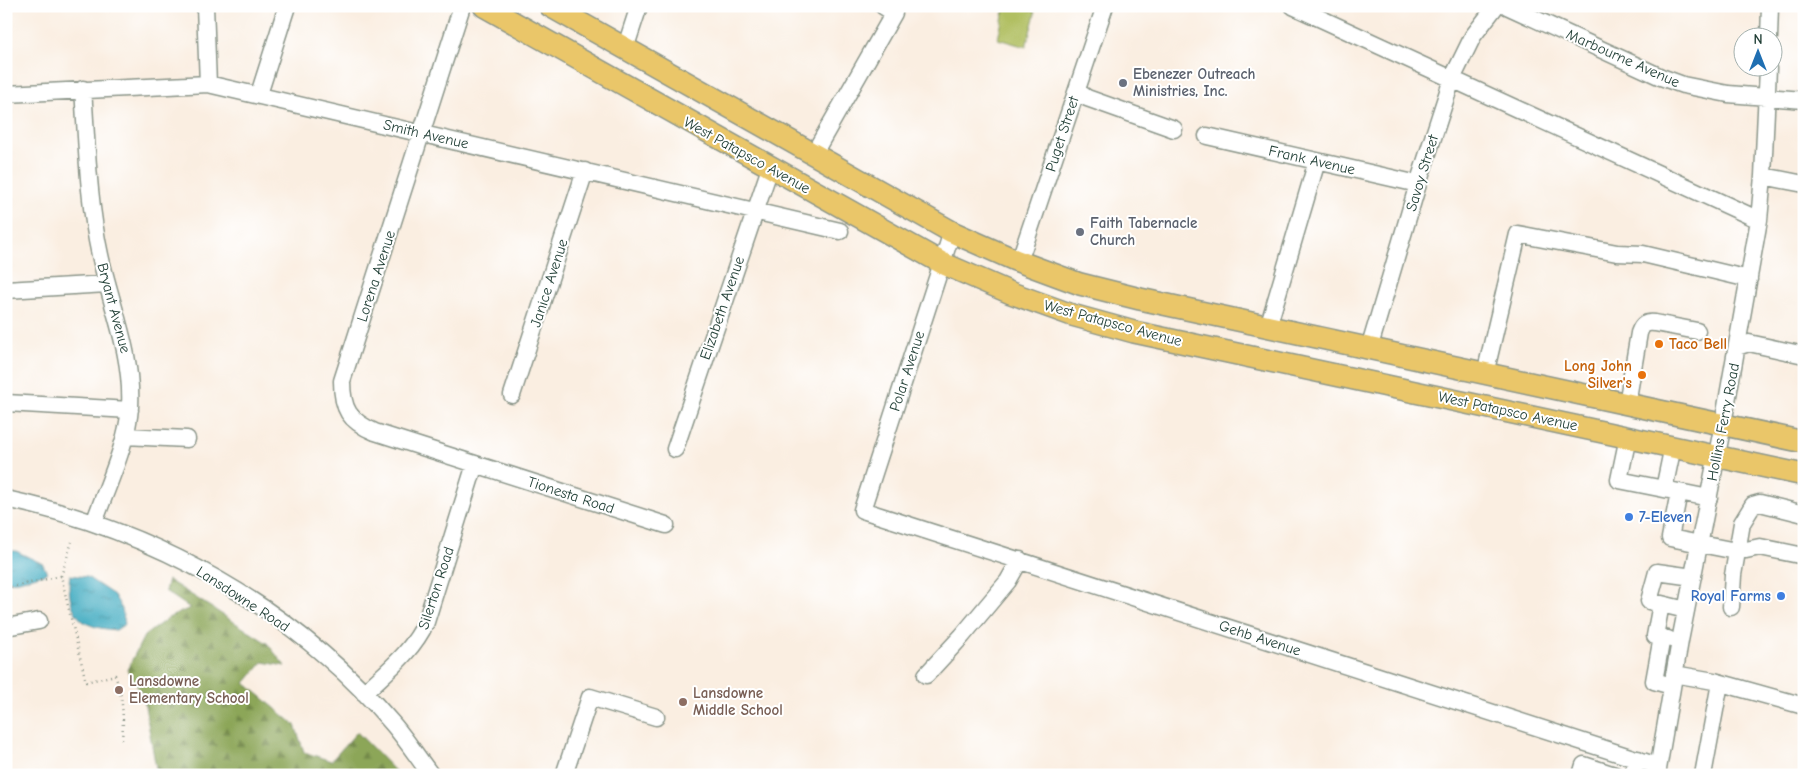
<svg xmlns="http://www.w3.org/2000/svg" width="1810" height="781" font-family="'Comic Neue',sans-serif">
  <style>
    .forest { fill: url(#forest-firs); stroke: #567246 }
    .green { fill: #b1bf62; stroke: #687e4b }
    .water { fill: url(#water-ripples); stroke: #30747a }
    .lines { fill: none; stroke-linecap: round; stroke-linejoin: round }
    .minor-casing { stroke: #8c968a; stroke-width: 19 }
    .major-casing { stroke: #8c968a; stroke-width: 24 }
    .path { stroke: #8c968a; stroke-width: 2.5; stroke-dasharray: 1 4; stroke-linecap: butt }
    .minor { stroke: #fff; stroke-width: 16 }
    .major { stroke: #eac669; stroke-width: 21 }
    .worship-dot { fill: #6b7280; stroke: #fff; stroke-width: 2 }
    .food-dot { fill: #e8710a; stroke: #fff; stroke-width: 2 }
    .shop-dot { fill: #3f7fe0; stroke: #fff; stroke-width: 2 }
    .education-dot { fill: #8d6e63; stroke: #fff; stroke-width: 2 }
    .labels { text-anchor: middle; stroke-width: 4; stroke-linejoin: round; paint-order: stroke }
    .street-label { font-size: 15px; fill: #1f3d34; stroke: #fff }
    .worship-label { font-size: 15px; font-weight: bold; fill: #5b616d; stroke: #fff; text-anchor: start }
    .food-label { font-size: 15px; font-weight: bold; fill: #c56008; stroke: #fff; text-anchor: start }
    .shop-label { font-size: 15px; font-weight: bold; fill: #366cbe; stroke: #fff; text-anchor: start }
    .education-label { font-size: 15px; font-weight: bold; fill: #785e54; stroke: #fff; text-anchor: start }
  </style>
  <defs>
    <pattern id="forest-firs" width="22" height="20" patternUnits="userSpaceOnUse" patternTransform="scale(1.25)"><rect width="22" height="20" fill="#8ca658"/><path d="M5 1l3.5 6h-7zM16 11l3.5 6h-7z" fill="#72884a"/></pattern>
    <pattern id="water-ripples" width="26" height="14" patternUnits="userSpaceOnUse" patternTransform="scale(1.25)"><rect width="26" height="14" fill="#42acc1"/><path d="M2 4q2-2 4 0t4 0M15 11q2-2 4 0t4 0" fill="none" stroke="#378d9e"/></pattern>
  </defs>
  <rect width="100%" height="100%" fill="#fff"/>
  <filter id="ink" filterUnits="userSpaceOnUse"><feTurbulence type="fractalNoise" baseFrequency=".02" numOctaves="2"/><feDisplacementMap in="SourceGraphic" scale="10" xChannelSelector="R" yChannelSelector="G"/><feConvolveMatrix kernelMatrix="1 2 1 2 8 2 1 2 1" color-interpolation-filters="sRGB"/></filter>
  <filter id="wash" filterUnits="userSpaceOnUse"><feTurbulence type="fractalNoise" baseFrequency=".0096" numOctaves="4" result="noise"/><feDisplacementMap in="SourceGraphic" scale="20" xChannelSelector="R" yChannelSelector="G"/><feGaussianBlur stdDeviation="1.12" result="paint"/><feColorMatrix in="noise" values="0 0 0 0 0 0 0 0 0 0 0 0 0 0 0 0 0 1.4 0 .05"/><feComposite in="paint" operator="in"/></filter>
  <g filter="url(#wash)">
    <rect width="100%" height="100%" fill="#faeee1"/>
    <path class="forest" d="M168,580L267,643L285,666L263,662L245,683L295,725L304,752L331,761L357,732L399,775H159L156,768L143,695L127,670L144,636L168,618L190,608L165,591Z"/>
    <path class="green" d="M1005,6H1020L1034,11L1035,14L1026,47L998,39Z"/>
    <path class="water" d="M6,551H16L43,564L47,573L19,581L6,582Z
      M70,575L87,577L114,595L122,609L125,624L116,630C106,629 96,628 88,624C71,617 67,591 70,575Z"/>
  </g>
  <g filter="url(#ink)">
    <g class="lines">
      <defs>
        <path id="minor" d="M205,6L208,84
          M462,6L342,381C342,409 349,421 375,432L666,525
          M1293,6L1759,220
          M1507,6L1661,77L1683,85L1728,94L1804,100
          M1769,38L1770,6
          M625,49L639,6
          M83,89C87,145 88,201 100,255C111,306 133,354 130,407C128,442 106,489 94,523
          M1077,91L1087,98L1174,129
          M6,94L208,84L840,231
          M259,94L287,6
          M1207,136L1418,184
          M813,155L894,13L883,6
          M1763,176L1804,184
          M952,232L862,510L1658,766
          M1015,260L1023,250L1105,6
          M6,290L107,284
          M1268,327L1317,161
          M1737,347L1749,343L1804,355
          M1369,349L1418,184L1452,79L1473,36L1496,6
          M1485,374L1518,234L1617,253L1643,254L1749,279
          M512,395L585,171
          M6,403L130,410
          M1627,404L1639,333C1642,324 1646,322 1655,323L1697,331
          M125,436L187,439
          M1628,437L1619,480L1709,498
          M675,449L770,168
          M1664,489L1673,446
          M1679,492L1670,538L1731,550H1746L1760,547L1804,556
          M6,499C154,530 294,608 392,723C406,739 418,758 431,775
          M1661,604L1655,636L1668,639
          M1731,607L1733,575L1742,523L1753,505L1760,503L1804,514
          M1686,610L1649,601L1657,572L1693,577
          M6,627L39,621
          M1662,637L1654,681L1672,686
          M1674,674L1714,681L1804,706
          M926,675L962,636L1008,581L1020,560
          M364,693C387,671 413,651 426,622L475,464
          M564,775L590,697L656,717
          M1581,775L1584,765L1615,775
          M1632,775L1638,759
          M1657,775L1680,641L1723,424L1759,220L1763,176L1768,68
          M1703,775L1720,683"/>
        <path id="major" d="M484,6L942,263L1011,293L1072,315L1134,332L1804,475
          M550,6L952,232L1015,260L1080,284L1140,299L1804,442"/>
      </defs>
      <use href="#minor" class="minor-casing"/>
      <use href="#major" class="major-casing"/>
      <path class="path" d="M61,576L72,542
        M6,588L61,576L86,682L115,675C123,697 124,717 122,740"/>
      <use href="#minor" class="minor"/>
      <use href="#major" class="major"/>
    </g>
  </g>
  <g class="worship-dot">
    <circle cx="1123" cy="83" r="5"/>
    <circle cx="1080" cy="232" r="5"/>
  </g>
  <g class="food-dot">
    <circle cx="1659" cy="344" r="5"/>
    <circle cx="1642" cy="375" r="5"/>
  </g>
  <g class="shop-dot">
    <circle cx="1629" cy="517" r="5"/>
    <circle cx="1781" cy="596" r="5"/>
  </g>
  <g class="education-dot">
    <circle cx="119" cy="690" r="5"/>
    <circle cx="683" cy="702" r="5"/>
  </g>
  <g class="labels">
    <g class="street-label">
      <text transform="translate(1623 58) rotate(24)" y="5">Marbourne Avenue</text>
      <text transform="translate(426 134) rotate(13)" y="5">Smith Avenue</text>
      <text transform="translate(1062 134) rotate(-72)" y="5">Puget Street</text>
      <text transform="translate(747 155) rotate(29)" y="5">West Patapsco Avenue</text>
      <text transform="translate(1312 160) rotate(13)" y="5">Frank Avenue</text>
      <text transform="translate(1422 173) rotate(-73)" y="5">Savoy Street</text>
      <text transform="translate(376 276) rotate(-72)" y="5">Lorena Avenue</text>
      <text transform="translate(549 283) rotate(-72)" y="5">Janice Avenue</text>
      <text transform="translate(114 308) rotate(75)" y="5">Bryant Avenue</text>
      <text transform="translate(722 308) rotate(-71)" y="5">Elizabeth Avenue</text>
      <text transform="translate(1113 323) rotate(15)" y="5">West Patapsco Avenue</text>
      <text transform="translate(907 371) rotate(-72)" y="5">Polar Avenue</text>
      <text transform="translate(1508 411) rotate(12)" y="5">West Patapsco Avenue</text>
      <text transform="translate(1723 422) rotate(-79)" y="5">Hollins Ferry Road</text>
      <text transform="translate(571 495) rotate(18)" y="5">Tionesta Road</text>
      <text transform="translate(436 588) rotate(-72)" y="5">Silerton Road</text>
      <text transform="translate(243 599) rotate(33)" y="5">Lansdowne Road</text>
      <text transform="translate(1260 638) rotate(18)" y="5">Gehb Avenue</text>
    </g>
    <g class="worship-label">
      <text x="1133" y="79">Ebenezer Outreach<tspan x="1133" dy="17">Ministries, Inc.</tspan></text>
      <text x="1090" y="228">Faith Tabernacle<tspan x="1090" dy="17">Church</tspan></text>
    </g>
    <g class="food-label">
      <text x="1669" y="349">Taco Bell</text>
      <text x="1632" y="371" text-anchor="end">Long John<tspan x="1632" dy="17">Silver's</tspan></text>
    </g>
    <g class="shop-label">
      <text x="1639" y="522">7-Eleven</text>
      <text x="1771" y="601" text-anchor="end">Royal Farms</text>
    </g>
    <g class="education-label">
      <text x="129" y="686">Lansdowne<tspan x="129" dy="17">Elementary School</tspan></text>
      <text x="693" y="698">Lansdowne<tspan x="693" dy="17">Middle School</tspan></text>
    </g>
  </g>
  <rect width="1810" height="781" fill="none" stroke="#fff" stroke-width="25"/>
  <g transform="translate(1758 52)"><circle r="24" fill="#ffffff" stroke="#a5b1ae"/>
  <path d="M0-4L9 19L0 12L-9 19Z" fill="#1f6fb2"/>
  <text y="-8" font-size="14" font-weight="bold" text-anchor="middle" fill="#1f3d34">N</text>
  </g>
</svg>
